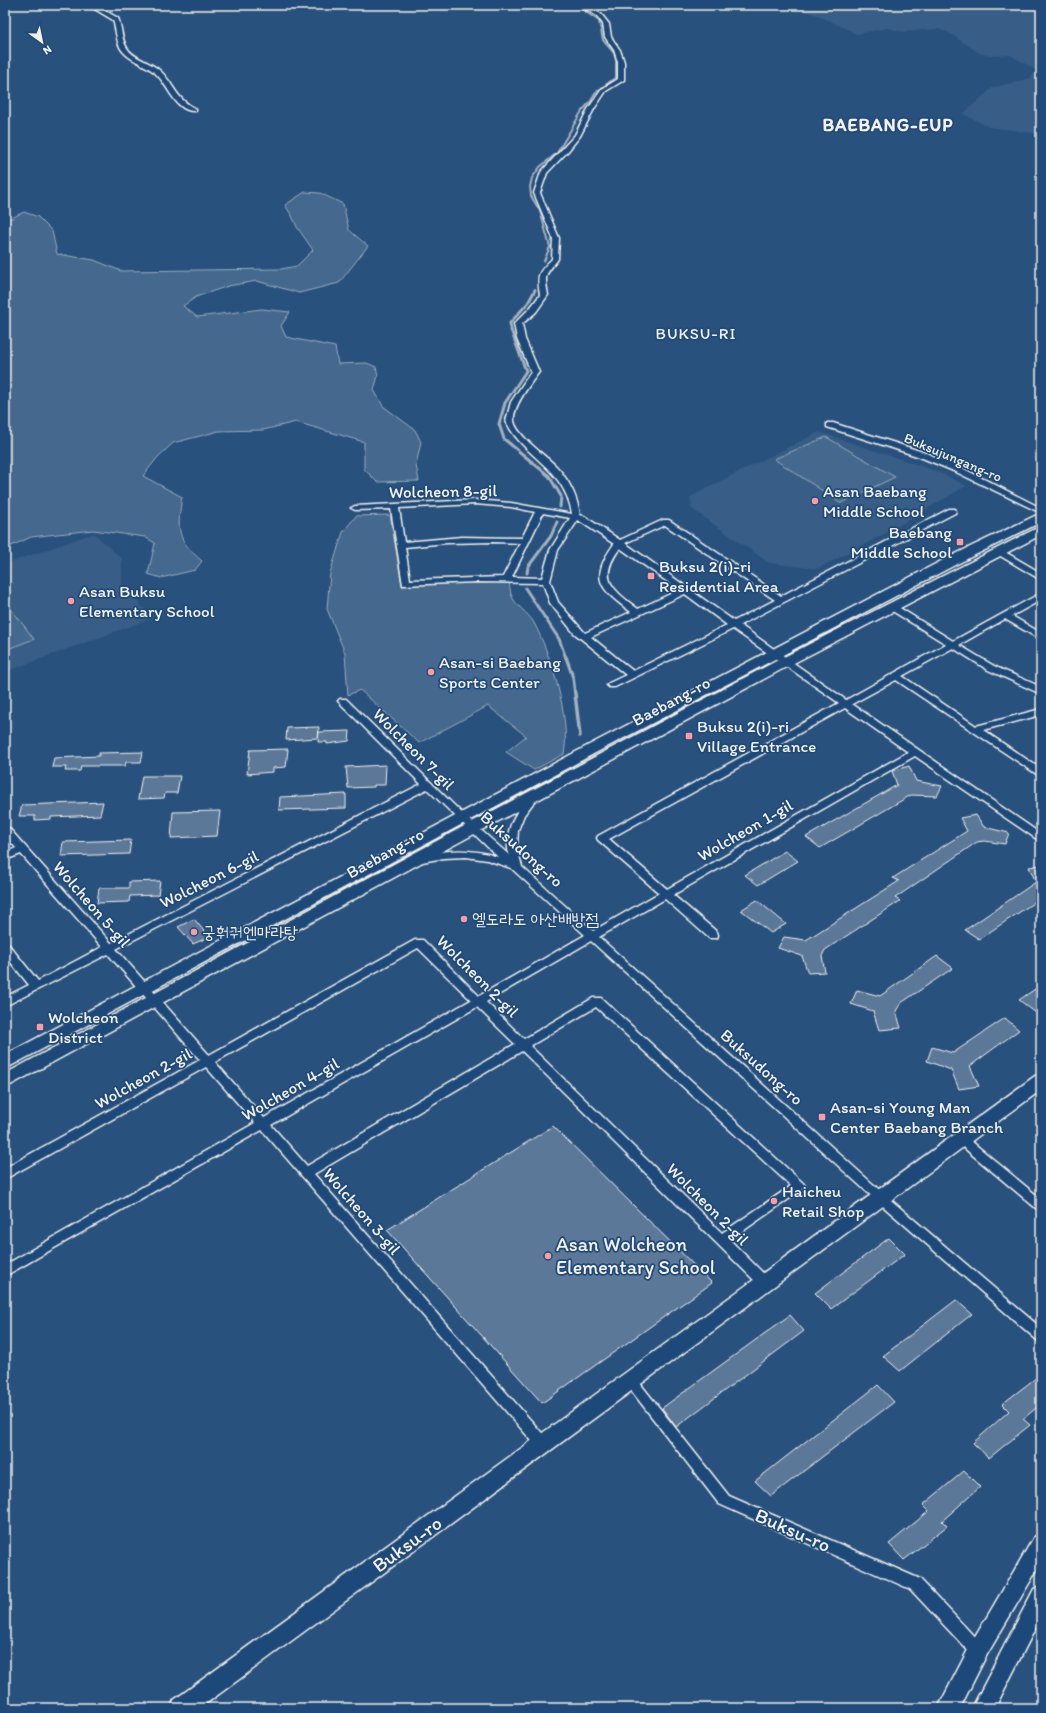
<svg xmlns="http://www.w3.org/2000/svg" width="1046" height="1713" font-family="Itim,'Poor Story',sans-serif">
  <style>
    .built { fill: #375d86 }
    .green { fill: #45688e; stroke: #9cacbb }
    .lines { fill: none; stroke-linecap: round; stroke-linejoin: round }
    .stream-far2 { stroke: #a4b2be; stroke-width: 2 }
    .stream-far1 { stroke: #a4b2be; stroke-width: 3 }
    .stream { stroke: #a4b2be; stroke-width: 3.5 }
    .building { fill: #5b7899; stroke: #f4f1e8 }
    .street-casing { stroke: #f4f1e8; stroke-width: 3 }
    .secondary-casing { stroke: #f4f1e8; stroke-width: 3 }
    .street { fill: #1f4a7a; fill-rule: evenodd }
    .secondary { fill: #1f4a7a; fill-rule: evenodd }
    .poi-dot { fill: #ff9aa2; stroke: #1f4a7a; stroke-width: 1.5 }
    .labels { text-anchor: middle; stroke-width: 3.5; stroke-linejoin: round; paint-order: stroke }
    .far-street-label { font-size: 14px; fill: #f4f1e8; stroke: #1f4a7a }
    .far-quarter-label { font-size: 16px; letter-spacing: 1px; fill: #f4f1e8; stroke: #1f4a7a }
    .street-label { font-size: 17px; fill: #f4f1e8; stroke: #1f4a7a }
    .poi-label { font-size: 17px; fill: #f4f1e8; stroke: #1f4a7a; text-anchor: start }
    .far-district-label { font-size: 18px; font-weight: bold; letter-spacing: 1px; fill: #f4f1e8; stroke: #1f4a7a }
    .near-poi-label { font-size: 20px; fill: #f4f1e8; stroke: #1f4a7a; text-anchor: start }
    .near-street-label { font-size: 20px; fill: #f4f1e8; stroke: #1f4a7a }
  </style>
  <rect width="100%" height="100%" fill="#28517e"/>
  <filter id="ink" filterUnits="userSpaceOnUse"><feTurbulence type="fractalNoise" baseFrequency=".025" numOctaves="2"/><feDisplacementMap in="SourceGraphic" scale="8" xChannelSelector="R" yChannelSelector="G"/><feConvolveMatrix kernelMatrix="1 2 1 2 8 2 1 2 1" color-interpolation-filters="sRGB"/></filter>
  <g filter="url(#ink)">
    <path class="built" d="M783,5H1041V134L989,127L963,114L992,88L1030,78L1037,71L1010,55L990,56L979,53L951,34L938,29L903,32L887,28L857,34L817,15Z
      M819,432L921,466L943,474L966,486L881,536L817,569L769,563L689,507L692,505L690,497L728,477Z
      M94,533L122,559V585L153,618L5,672V564Z"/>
    <path class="green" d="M305,192L320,193L343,204L349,230L368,246L339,283L299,293L257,281L228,286L196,297L183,306L197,317L262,309L290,312L281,326L286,337L335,347L338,364L367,363L376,367L378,376L374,390L383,406L415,430L421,442L416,465L419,481L377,482L364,469V442L296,422L263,430L219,431L173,443L157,458L143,476L182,497C177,530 176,539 202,561L195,570L161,578L148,574L155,543L145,537L93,530L31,537L5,549V221L24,212L38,217L52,231L57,254L94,260L121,271L281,269L297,266L313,250L297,227L292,216L285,205Z
      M826,437L895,477L841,503L774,459Z
      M390,515L402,586L453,582H509C510,586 510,591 511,594C514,605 529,613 534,623C551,655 571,719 564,754L534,770L506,752L526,736L488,706L419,743L360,690L348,695L345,653L327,609L330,573L343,532L356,516Z
      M5,601L34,639L5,650Z"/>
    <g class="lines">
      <path class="stream-far2" d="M544,261L550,247L540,211L531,196L530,187L532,178L540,167L557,153L582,111L591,101L595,93L616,77V61L614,53L603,40L599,21L576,5
        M534,291L535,289"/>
      <path class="stream-far1" d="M535,290L528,303L510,323L511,330L526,371L505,403L499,424L504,439L549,476L561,496L560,507
        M527,573L528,567L551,536L557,522
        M525,588L559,639L566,658"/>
      <path class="stream" d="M566,657L573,677L580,736"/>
    </g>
    <path class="building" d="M319,727L318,738L286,740L287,728Z
      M350,731L349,741L327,744V742H318L319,732Z
      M288,749L286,767L273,768V772L247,774L250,750Z
      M143,752L141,762H126L125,766H81L80,771H65L66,767H52L54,758L99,756V753Z
      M386,765L385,785H374V787L348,788L346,767Z
      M909,766L916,781L942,786L937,796L911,795L820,848L806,837L897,785L892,771Z
      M142,776H180L177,793H165L164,798L138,799Z
      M346,794V808L279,810L280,797Z
      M103,802L100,815L51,817V819L35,820V816H19L22,805Z
      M220,811L217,836L171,838L173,812Z
      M976,815L984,827L1009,833L1005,844L984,841L977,842L895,898L900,901L825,950L822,956L825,972L808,973L802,956L778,948L784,937L806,940L899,881L893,878L967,831L960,818Z
      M131,840L129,854L61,856L63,842Z
      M785,851L798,861L758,885L745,875Z
      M1041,865V898L979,939L965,930L1036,882L1029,867Z
      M160,881L158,895L130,896L129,902L97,903L99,888H129V882Z
      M757,900L786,924L771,933L741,910Z
      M194,919L209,937L193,944L178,927Z
      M937,956L953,968L901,1003L896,1011L901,1028L879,1030L873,1011L851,1004L857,990L880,996Z
      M1041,985V1009L1036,1013L1019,1000Z
      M1005,1018L1019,1030L970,1066L979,1086L959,1089L951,1070L927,1061L932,1047L953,1053Z
      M553,1126L712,1283L542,1403L387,1230Z
      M889,1238L905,1254L831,1309L815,1293Z
      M956,1300L972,1314L900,1371L883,1356Z
      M790,1315L804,1331L676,1427L662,1408Z
      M1041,1374V1404L1023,1419L1030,1425L989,1458L973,1443L1009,1411L1002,1404Z
      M878,1385L894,1402L771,1496L755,1481Z
      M964,1471L980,1487L942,1521L947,1526L904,1560L889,1544L929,1511L923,1505Z"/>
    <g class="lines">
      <defs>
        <path id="street" d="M88,5H95L118,18C122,27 121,39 127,48C133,58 148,61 158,69C175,83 173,97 196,109V111C177,113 169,88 159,77C149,64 128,62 120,47C116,39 116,29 113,20Z
          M579,5H586L601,14L609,24L611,37L620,50L624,62V80L606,91L594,109L580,136L568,151L547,173L540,193L559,238L558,259C545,276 544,273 548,295L536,312L522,324L525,339L539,372C531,383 512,407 514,421C516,435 546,456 556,466C569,480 577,496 580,515L584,516L620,540L663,520H669L781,596L949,509H955L956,511L955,513L740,625L846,700L946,644L889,609L888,607L889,605H895L953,641L1041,593V600L1012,616L1041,633V640L1005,619L959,645L994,666L1041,687V694L988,670L953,648L902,676L976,726L1041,709V715L983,730L1041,769V777L896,680L852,704L1041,834V842L915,756L673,895L717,932L718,935L717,938H709L665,899L599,937L885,1195L1041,1328V1341L1037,1340L877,1201L591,941L486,1002L524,1039L593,998H601L803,1183L805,1186L803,1189L730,1240L769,1279L771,1283L769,1287L765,1288L761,1287L522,1051L314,1174L548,1440L550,1444L548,1448L543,1450L538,1448L262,1130L5,1276V1265L255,1123L206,1067L5,1179V1168L200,1060L108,954L5,1006V997L29,985L5,955V944L9,945L38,981L102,947L21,854L5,860V853L16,848L5,835V826L8,827L111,943L421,784L338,701L340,699H346L466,817L509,855C504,831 514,814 529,796H535L537,798L524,815L518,830L517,847L522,867L593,931L659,893L598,840L597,838L598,836L839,703L733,629L615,687H609L607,685L609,683L626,675L574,633L550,603L543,583L476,582L403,585L391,509L355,510L351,508L355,506L475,500L511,503L572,514C565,467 523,458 506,421L511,402L531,372L517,339L514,324L530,308L540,295C537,275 537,273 552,259L553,238L534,193L541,172L575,135L588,109L602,89L618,79V62L614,50L605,37L603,24L597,16ZM475,504L511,507L535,512L522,538L462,537L404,542L399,508ZM543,513L570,518L550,550L542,578L512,577ZM578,520L614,544C589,579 600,589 631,612L585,633L558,602L550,581L558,550ZM665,525L775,600L734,621L625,543ZM493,542L520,543L503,577L410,580L405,547L447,543ZM620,548L679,590L638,609C612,589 597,579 620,548ZM685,594L727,625L633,671L591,637ZM845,708L908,752L667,889L609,839ZM427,789L498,857C471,848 446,849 418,857L417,859L418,861L422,862L444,858L466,857L487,860L511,868L585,935L479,996L423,940H415L209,1055L116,949ZM418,948L471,1000L264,1118L215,1062ZM477,1007L515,1044L307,1166L271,1125ZM596,1007L791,1186L722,1233L530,1046Z
          M827,423H833L926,453L962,468L1041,508V513L956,472L920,457L827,427Z
          M1000,549L1041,573V580L997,554L996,552Z
          M961,1134L965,1136L1041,1199V1211L1037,1209L957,1142L955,1139L957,1136Z
          M631,1375L635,1377L729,1496L920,1579L983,1646L985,1651L983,1656L978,1658L973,1656L910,1589L719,1504L627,1385L625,1381L627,1377Z"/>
        <path id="secondary" d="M1041,513V522L955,565L599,751L5,1069V1055L589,745L945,559Z
          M1041,526V535L790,665L478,832L5,1088V1074L468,824L780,659Z
          M1041,1075V1090L200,1708H171L174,1700L1035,1076Z
          M1041,1534V1563L985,1658L960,1708H938L971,1644L1034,1537Z
          M1041,1586V1617L995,1708H972L1034,1589Z"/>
      </defs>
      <use href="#street" class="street-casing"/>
      <use href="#secondary" class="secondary-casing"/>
      <use href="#street" class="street"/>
      <use href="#secondary" class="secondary"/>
    </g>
  </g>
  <g class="poi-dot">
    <circle cx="815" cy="501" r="4"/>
    <rect x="956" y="538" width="8" height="8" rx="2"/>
    <rect x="647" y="572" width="8" height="8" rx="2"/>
    <circle cx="71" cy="601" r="4"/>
    <circle cx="431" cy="672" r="4"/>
    <rect x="685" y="732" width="8" height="8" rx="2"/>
    <circle cx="464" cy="919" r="4"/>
    <circle cx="194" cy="932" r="4"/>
    <rect x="36" y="1023" width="8" height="8" rx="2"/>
    <rect x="818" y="1113" width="8" height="8" rx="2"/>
    <circle cx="774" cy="1201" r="4"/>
    <circle cx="548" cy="1256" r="4"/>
  </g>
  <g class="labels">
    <g class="far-street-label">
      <text transform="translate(953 457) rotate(23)" y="5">Buksujungang-ro</text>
    </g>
    <g class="far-quarter-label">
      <text x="696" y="339">BUKSU-RI</text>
    </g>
    <g class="street-label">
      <text transform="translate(443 491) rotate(-1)" y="6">Wolcheon 8-gil</text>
      <text transform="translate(671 701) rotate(-28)" y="6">Baebang-ro</text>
      <text transform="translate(414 749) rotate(45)" y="6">Wolcheon 7-gil</text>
      <text transform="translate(745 830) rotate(-30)" y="6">Wolcheon 1-gil</text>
      <text transform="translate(522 849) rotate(42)" y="6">Buksudong-ro</text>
      <text transform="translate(385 853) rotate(-29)" y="6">Baebang-ro</text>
      <text transform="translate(209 879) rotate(-27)" y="6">Wolcheon 6-gil</text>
      <text transform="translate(92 904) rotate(49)" y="6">Wolcheon 5-gil</text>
      <text transform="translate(478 976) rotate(45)" y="6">Wolcheon 2-gil</text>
      <text transform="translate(762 1067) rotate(42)" y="6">Buksudong-ro</text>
      <text transform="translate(143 1078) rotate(-29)" y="6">Wolcheon 2-gil</text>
      <text transform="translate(290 1089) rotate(-30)" y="6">Wolcheon 4-gil</text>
      <text transform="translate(708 1204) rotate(45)" y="6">Wolcheon 2-gil</text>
      <text transform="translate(362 1211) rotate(49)" y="6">Wolcheon 3-gil</text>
    </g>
    <g class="poi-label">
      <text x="823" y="497">Asan Baebang<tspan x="823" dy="20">Middle School</tspan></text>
      <text x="952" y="538" text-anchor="end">Baebang<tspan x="952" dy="20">Middle School</tspan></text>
      <text x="659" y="572">Buksu 2(i)-ri<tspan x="659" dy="20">Residential Area</tspan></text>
      <text x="79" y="597">Asan Buksu<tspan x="79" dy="20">Elementary School</tspan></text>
      <text x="439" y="668">Asan-si Baebang<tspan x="439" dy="20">Sports Center</tspan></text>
      <text x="697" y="732">Buksu 2(i)-ri<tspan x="697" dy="20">Village Entrance</tspan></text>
      <text x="472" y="925">엘도라도 아산배방점</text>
      <text x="202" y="938">궁훠궈엔마라탕</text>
      <text x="48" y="1023">Wolcheon<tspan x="48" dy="20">District</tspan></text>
      <text x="830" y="1113">Asan-si Young Man<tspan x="830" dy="20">Center Baebang Branch</tspan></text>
      <text x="782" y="1197">Haicheu<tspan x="782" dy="20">Retail Shop</tspan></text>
    </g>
    <g class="far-district-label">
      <text x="888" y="131">BAEBANG-EUP</text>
    </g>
    <g class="near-poi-label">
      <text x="556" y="1251">Asan Wolcheon<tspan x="556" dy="23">Elementary School</tspan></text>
    </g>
    <g class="near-street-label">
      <text transform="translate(793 1530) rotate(24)" y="7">Buksu-ro</text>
      <text transform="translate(407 1544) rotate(-36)" y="7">Buksu-ro</text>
    </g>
  </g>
  <rect width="1046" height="1713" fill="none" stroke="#1f4a7a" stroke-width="20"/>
  <rect x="10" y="10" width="1026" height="1693" fill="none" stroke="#f4f1e8" stroke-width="1.5" filter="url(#ink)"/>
  <g transform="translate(42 42) rotate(147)" stroke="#1f4a7a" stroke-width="3" paint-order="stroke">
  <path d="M0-3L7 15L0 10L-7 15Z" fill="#f4f1e8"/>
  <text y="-6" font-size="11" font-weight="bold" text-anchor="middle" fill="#f4f1e8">N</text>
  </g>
</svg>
